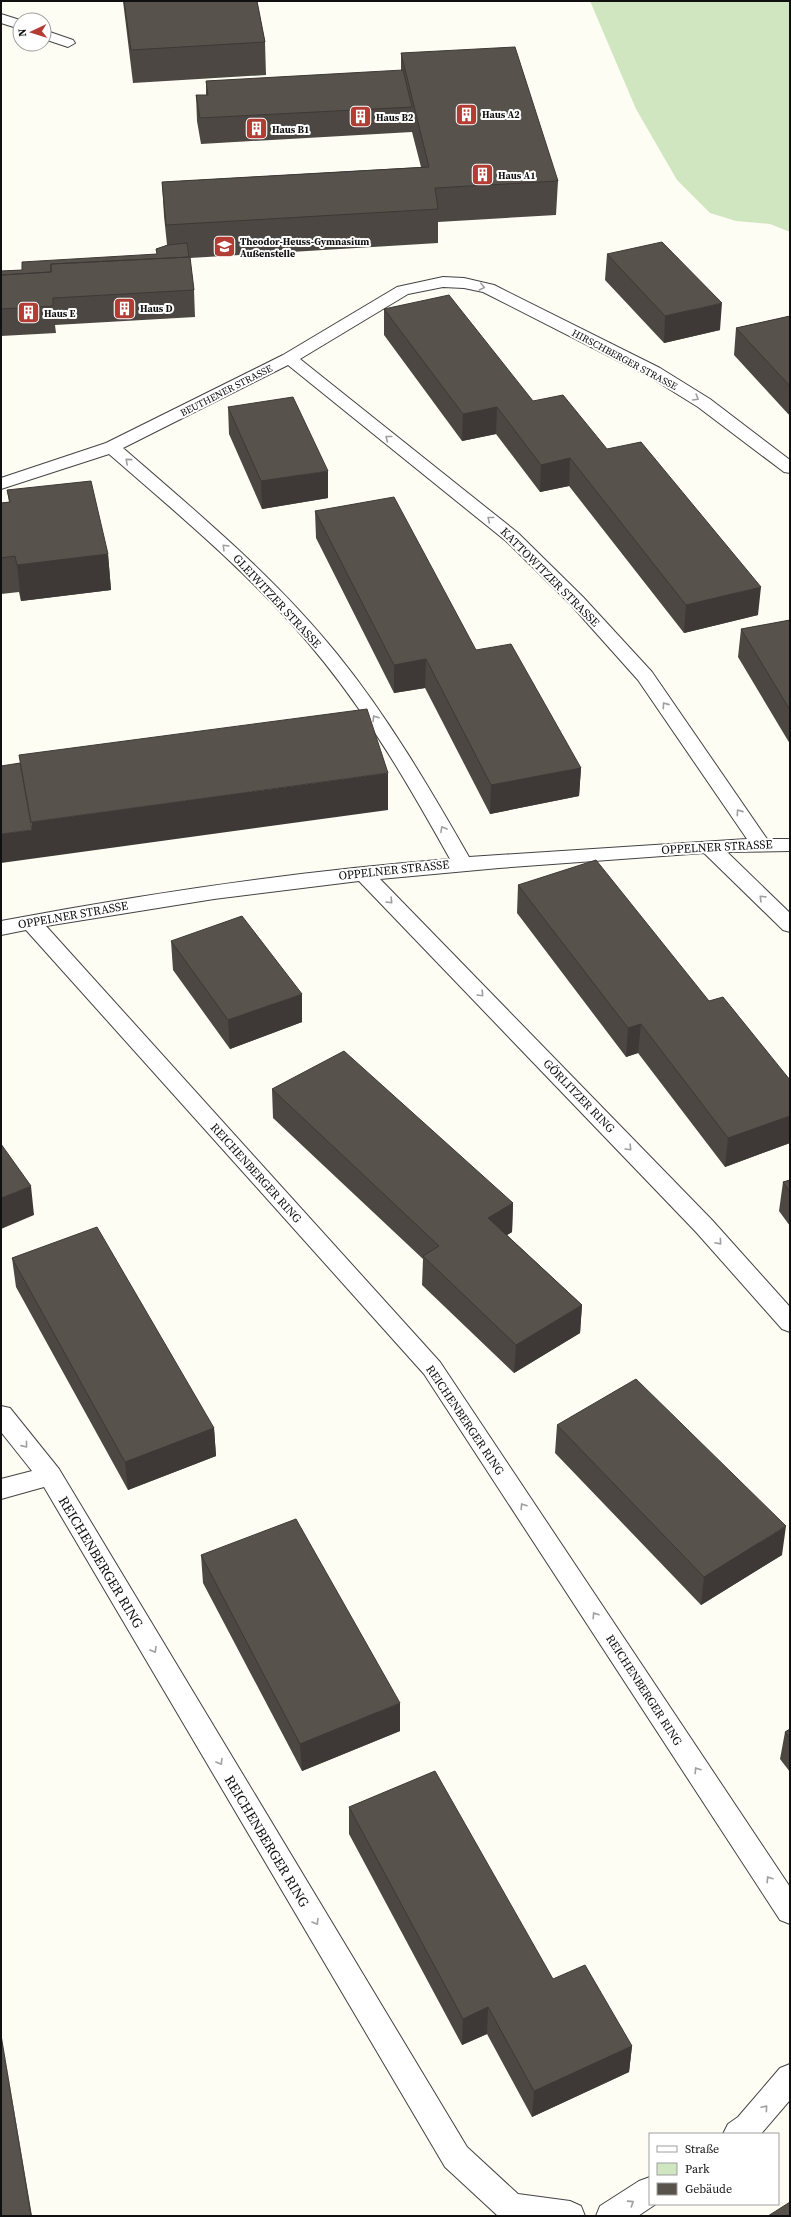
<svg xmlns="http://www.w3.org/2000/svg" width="791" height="2217" font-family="'Source Serif 4',serif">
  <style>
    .green { fill: #d0e6c0 }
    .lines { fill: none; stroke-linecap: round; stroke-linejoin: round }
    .lane-casing { stroke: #434343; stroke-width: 2 }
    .street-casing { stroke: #434343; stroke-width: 2 }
    .lane { fill: #fff; fill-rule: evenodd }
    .street { fill: #fff; fill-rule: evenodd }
    .wall { fill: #4c4742 }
    .shaded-wall { fill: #3e3936 }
    .building { fill: #58524d; stroke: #3e3936 }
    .oneway { stroke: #9f9f9f }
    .labels { text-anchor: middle; stroke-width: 4; stroke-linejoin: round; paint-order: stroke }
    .far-poi-label { font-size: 10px; font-weight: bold; fill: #101010; stroke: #fff; text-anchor: start }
    .far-street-label { font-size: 10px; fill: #101010; stroke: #fff }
    .street-label { font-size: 12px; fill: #101010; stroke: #fff }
    .near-street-label { font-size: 14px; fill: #101010; stroke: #fff }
  </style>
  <rect width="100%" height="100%" fill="#fefdf4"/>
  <path class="green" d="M590,1H790V232L770,224L736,221L710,213L677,180L636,109Z"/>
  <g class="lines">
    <defs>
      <path id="lane" d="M1,14L20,20V29L1,23Z
        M44,30L73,40L75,43L68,47L44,39Z"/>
      <path id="street" d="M443,277L464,278L494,285L660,368L710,399L790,460V473L784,472L698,407L648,376L483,292L464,288L443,287L408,294L300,359L518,533L583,597L652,672L767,839H790V851L727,852L790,913V932L783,930L704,853L499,868L380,879L712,1220L790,1307V1332L782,1329L696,1232L359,881L214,899L46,926L440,1362L790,1887V1924L780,1920L424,1374L26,930L1,935V921C149,893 299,871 450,859C412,791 373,723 324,662C262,584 184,519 109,454L1,489V478L106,443L283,355L397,287ZM288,365L506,541L571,605L638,680L747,839L469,857C429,787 388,717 337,654C275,577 198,513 123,448Z
        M1,1406L10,1408L59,1469L467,2147L518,2194L570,2201L581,2206L585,2216H498L445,2167L44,1487L1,1499V1479L32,1471L1,1432Z
        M790,2064V2100L761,2134H723L728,2124L738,2117L780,2068Z
        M650,2177V2204H656L638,2216H596L600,2206L639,2181Z"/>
    </defs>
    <use href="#lane" class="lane-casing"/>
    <use href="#street" class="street-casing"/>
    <use href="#lane" class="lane"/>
    <use href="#street" class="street"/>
  </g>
  <path class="wall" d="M123,1H257L265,42L266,75L133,83Z
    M401,53L558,181L556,215L438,222V243L190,258L194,290L195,317L55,325L56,333L1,336V271L22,270L157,254L156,249L167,245L164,216L162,182L421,167L412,132L201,144L197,121L196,95H206V81L401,71Z
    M607,254L720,330L664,343L605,280Z
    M384,309L533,401L607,449L758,615L684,633L569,486L540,492L496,434L462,441L384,335Z
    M790,316V416L734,355L736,328Z
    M228,407L328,498L262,509L229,434Z
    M7,490L108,554L111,590L21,601L19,592L1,594V503L9,502Z
    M315,511L476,650L581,768L579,796L490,814L425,688L394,693L316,538Z
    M790,620V744L738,657L741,629Z
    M518,885L709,1001L790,1080V1143L725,1167L638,1053L626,1057L517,913Z
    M171,941L302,1022L230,1049L173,970Z
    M272,1089L513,1203L512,1232L507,1235L582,1305L580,1333L514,1373L422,1285L423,1259L273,1118Z
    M790,1180V1226L779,1211L783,1182Z
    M12,1258L214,1428L216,1456L128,1490L16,1287Z
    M557,1425L782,1555L701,1605L555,1453Z
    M201,1555L400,1731L302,1771L203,1583Z
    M790,1729V1772L780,1759L785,1732Z
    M349,1807L632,2046L629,2072L532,2117L487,2034L462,2045L349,1834Z"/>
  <path class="shaded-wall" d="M722,303L720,330L664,343L665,316Z
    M497,407L496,434L462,441L463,414Z
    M570,458L569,486L540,492L541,465Z
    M328,471V498L262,509L261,481Z
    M108,554L111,590L21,601L17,565Z
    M761,587L758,615L684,633L686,605Z
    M426,659L425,688L394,693V665Z
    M581,768L579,796L490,814L491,785Z
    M388,773V810L1,863V834L32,830L31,822Z
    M302,994V1022L230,1049L228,1020Z
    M641,1024L638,1053L626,1057L628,1028Z
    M790,1116V1143L725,1167L728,1138Z
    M31,1186L34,1215L1,1229V1198Z
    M513,1203L512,1232L487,1247L488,1218Z
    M582,1305L580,1333L514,1373L516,1345Z
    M214,1428L216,1456L128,1490L125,1462Z
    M786,1526L782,1555L701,1605L704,1577Z
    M400,1703V1731L302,1771L300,1744Z
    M488,2007L487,2034L462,2045L463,2019Z
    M1,2033L32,2216H31Z
    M632,2046L629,2072L532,2117L534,2091Z"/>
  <path class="building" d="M124,1H257L265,42L131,50Z
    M515,47L558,181L435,188L438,209L166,225L162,182L429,167L401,53Z
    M403,70L412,107L200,118L196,95H208L206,81Z
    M662,242L722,303L665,316L607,254Z
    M187,243L189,257L51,264V272L1,275V271L22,270V262L157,254L156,249L168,245Z
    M190,257L194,290L53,298V306L1,309V275L51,272V264Z
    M449,295L533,401L563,395L607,449L641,442L761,587L686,605L570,458L541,465L497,407L463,414L384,309Z
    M790,316V386L736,328Z
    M293,397L328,471L261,481L228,407Z
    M91,481L108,554L17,565L15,556L1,558V503L10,502L7,490Z
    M394,497L476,650L511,644L581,768L491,785L426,659L394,665L315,511Z
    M790,620V710L741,629Z
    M367,709L388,773L31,822L19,755Z
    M20,763L32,830L1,834V766Z
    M596,860L709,1001L723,997L790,1080V1116L728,1138L641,1024L628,1028L518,885Z
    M242,916L302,994L228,1020L171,941Z
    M344,1051L513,1203L488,1218L582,1305L516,1345L423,1256L439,1246L272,1089Z
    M1,1144L31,1186L1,1198Z
    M790,1180V1192L783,1182Z
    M97,1227L214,1428L125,1462L12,1258Z
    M636,1379L786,1526L704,1577L557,1425Z
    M296,1519L400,1703L300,1744L201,1555Z
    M790,1729V1738L785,1732Z
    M435,1771L553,1979L585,1965L632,2046L534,2091L488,2007L463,2019L349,1807Z
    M1,2035L31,2216H1Z
    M790,2202V2216H768Z"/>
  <defs><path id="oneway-chevron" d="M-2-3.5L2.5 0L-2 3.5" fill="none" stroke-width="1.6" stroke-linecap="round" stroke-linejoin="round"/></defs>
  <g class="oneway">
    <use href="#oneway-chevron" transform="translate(482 287) rotate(13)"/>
    <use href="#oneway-chevron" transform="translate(696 398) rotate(31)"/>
    <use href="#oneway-chevron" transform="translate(388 438) rotate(-141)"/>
    <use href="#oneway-chevron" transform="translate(128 461) rotate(-139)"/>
    <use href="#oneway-chevron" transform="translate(490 519) rotate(-141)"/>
    <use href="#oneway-chevron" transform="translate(225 547) rotate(-135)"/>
    <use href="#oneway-chevron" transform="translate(665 705) rotate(-125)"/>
    <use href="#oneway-chevron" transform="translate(375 718) rotate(-122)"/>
    <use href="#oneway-chevron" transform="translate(739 812) rotate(-125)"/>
    <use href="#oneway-chevron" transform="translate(443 829) rotate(-119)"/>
    <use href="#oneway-chevron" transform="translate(762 898) rotate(-136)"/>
    <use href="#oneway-chevron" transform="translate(390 901) rotate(46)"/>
    <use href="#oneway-chevron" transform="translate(481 994) rotate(46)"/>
    <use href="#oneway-chevron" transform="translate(629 1148) rotate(46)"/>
    <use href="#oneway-chevron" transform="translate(719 1242) rotate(49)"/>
    <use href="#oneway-chevron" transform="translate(25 1445) rotate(51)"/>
    <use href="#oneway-chevron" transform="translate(523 1506) rotate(-123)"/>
    <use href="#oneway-chevron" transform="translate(595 1615) rotate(-123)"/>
    <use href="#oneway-chevron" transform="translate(154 1650) rotate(59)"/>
    <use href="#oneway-chevron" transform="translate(220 1762) rotate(59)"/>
    <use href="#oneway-chevron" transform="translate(697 1770) rotate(-123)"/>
    <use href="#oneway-chevron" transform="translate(769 1879) rotate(-123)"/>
    <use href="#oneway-chevron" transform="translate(316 1922) rotate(59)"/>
    <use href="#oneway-chevron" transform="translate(765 2108) rotate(-49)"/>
    <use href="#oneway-chevron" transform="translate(631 2203) rotate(-33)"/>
  </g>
  <defs>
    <symbol id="building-square" viewBox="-11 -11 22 22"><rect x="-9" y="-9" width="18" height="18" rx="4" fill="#b33c35" stroke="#fff"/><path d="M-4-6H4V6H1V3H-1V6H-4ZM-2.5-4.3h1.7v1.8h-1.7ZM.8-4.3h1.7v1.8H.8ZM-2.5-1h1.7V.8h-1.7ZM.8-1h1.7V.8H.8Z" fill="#fff"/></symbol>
    <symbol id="school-square" viewBox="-11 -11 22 22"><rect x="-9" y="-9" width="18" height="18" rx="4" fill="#b33c35" stroke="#fff"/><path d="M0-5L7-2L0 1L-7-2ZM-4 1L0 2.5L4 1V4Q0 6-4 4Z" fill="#fff"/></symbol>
  </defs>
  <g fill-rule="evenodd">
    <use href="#building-square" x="454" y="102" width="25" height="25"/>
    <use href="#building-square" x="348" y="104" width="25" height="25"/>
    <use href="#building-square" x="244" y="116" width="25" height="25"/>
    <use href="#building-square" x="470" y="162" width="25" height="25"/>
    <use href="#school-square" x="212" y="234" width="25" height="25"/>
    <use href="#building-square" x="112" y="296" width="25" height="25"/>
    <use href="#building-square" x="16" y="300" width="25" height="25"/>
  </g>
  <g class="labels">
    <g class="far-poi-label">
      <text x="482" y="118">Haus A2</text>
      <text x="376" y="121">Haus B2</text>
      <text x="272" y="133">Haus B1</text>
      <text x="498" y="179">Haus A1</text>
      <text x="240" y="245">Theodor-Heuss-Gymnasium<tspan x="240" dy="12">Außenstelle</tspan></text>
      <text x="140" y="312">Haus D</text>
      <text x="44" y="317">Haus E</text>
    </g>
    <g class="far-street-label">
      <text transform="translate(625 359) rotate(28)" y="4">HIRSCHBERGER STRASSE</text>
      <text transform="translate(226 390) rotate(-27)" y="4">BEUTHENER STRASSE</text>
    </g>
    <g class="street-label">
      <text transform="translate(550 577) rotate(45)" y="4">KATTOWITZER STRASSE</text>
      <text transform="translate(277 601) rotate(47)" y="4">GLEIWITZER STRASSE</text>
      <text transform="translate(717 847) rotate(-3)" y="4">OPPELNER STRASSE</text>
      <text transform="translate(394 870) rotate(-6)" y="4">OPPELNER STRASSE</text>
      <text transform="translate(73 915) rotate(-10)" y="4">OPPELNER STRASSE</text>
      <text transform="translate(579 1096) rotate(46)" y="4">GÖRLITZER RING</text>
      <text transform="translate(256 1173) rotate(48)" y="4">REICHENBERGER RING</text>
      <text transform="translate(465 1420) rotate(56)" y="4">REICHENBERGER RING</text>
      <text transform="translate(644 1690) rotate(57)" y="4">REICHENBERGER RING</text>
    </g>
    <g class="near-street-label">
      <text transform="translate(101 1562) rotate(59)" y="5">REICHENBERGER RING</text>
      <text transform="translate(267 1841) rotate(59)" y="5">REICHENBERGER RING</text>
    </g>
  </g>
  <rect width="791" height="2217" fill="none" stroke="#101010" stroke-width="4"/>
  <rect x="649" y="2133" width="130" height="72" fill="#ffffff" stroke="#9f9f9f"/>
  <rect x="657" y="2146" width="20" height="6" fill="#ffffff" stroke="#9f9f9f"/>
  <text x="685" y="2153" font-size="12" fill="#101010">Straße</text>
  <rect x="657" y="2163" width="20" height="12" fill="#d0e6c0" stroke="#9f9f9f"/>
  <text x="685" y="2173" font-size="12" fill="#101010">Park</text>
  <rect x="657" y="2183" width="20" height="12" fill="#58524d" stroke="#9f9f9f"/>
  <text x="685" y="2193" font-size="12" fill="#101010">Gebäude</text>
  <g transform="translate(32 32) rotate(266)"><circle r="19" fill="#ffffff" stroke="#9f9f9f"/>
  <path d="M0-3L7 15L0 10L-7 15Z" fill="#b33c35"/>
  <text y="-6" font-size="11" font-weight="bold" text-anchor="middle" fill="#101010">N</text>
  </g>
</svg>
